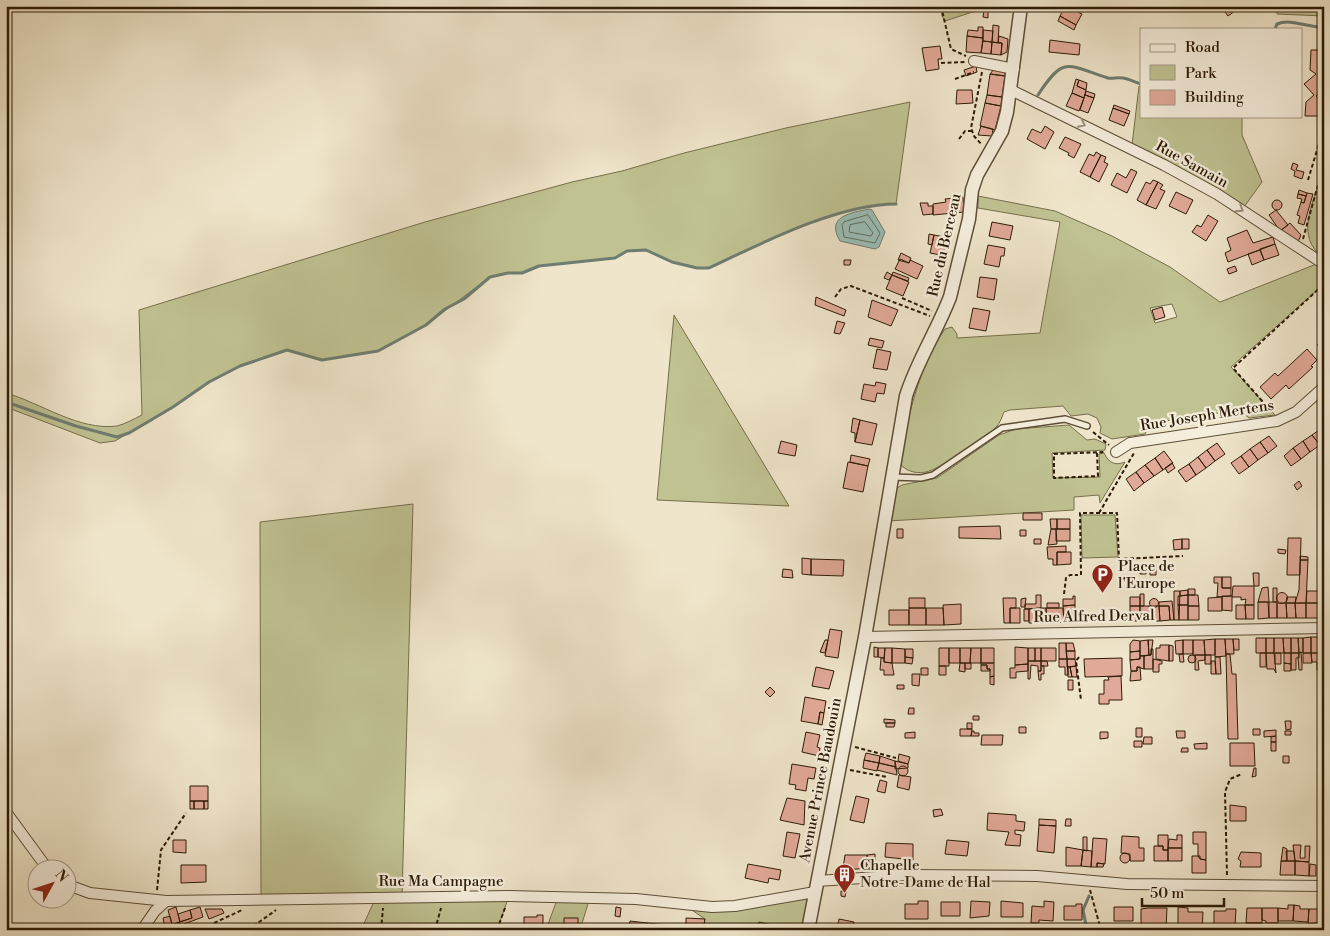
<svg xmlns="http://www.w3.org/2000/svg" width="1330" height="936" font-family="'Libre Bodoni',serif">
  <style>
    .green { fill: #c0c292; stroke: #766e4c; fill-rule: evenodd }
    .water { fill: #9abfb9; stroke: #6e7d71 }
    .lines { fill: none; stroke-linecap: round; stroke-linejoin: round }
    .shore { stroke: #636d5f; stroke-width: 1 }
    .stream { stroke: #6e7d71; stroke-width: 3 }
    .building { fill: #e1a998; stroke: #2c1b05 }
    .service-casing { stroke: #5d4e36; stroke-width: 8 }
    .minor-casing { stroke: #5d4e36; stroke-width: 12 }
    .tertiary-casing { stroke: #5d4e36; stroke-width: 15 }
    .path { stroke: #2c1b05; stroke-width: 2; stroke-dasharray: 4 2.5; stroke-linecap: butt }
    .service { stroke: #f5eedd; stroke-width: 5 }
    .minor { stroke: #f5eedd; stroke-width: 10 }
    .tertiary { stroke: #f5eedd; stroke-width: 12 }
    .oneway { stroke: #9b8f7c }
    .labels { text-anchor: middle; stroke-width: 4.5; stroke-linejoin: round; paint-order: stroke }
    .street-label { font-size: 15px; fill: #2c1b05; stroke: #f5eedd }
    .poi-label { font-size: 15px; fill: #2c1b05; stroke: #f5eedd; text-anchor: start }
  </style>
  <rect width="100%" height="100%" fill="#efe5ca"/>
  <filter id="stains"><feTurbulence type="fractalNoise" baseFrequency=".004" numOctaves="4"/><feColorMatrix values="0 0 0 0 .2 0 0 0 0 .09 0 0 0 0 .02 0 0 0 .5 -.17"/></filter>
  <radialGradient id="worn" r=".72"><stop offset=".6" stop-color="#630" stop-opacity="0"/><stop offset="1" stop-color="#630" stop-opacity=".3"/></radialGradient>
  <path class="green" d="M941,6H991L945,21L942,16Z
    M1276,6H1324V16L1277,14Z
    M1139,86H1141V116H1242V135L1262,182L1244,207L1132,145Z
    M910,102L896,204C838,204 762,243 709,268H697L672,262L646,250L627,251L615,258L539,266L522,273H508L490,277L426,325L378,351L322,360L287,350L264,357L240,366L209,382L173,407L115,441L100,443L6,407V393C41,403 79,431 117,426C125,424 134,419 142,415L139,310L425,222L572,182L622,171L684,153L786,128Z
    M1324,171V258C1293,237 1314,200 1324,171Z
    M978,196L1055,211L1112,236L1170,267L1220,302L1319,263L1324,267V284L1231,367L1275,415L1249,418L1239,410L1151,423L1145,434L1112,439L1100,433L1101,427L1097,418L1088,414L1071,416L1063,406L1010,410L1004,412C1002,417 1000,423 997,426C987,438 940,469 926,472C914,474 906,471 898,462C909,416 918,368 945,329L952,327L957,334V338L1040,333L1060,222L978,208ZM1172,304L1177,317L1155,323L1150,308Z
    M674,315L789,506L657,500Z
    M1069,425L1087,440L1095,439L1106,444L1105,450L1052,453L1053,478L1100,477L1099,454L1104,453C1109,463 1115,466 1125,462L1100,503L1099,495L1074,497V510L888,521L894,490L902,485L937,478L999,435L1016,429Z
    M413,504L402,896H509L497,930H361L376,897L261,900L260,522Z
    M1081,515H1115L1118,557L1082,558Z
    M815,892L804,928L800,930L753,925L751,930H702L705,919L686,906L712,907Z
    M558,897H590L580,930H546Z"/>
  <path class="water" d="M869,209L872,210L885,232L879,247L875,249L840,241C825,216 851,213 869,209Z"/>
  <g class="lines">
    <path class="shore" d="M868,215L880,233L875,243L844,237L842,225L844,222Z
      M865,222L873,233L871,236L849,232L850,225Z"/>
    <path class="stream" d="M1275,29L1277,24C1291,18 1308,28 1324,27
      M1038,95C1064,55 1067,65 1108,78C1113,79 1117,77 1123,78C1129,79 1135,82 1141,84
      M6,402L76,426L117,437L129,433L173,407L209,382L240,366L287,350L322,360L378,351L426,325L445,309L464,299L490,277L508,273H522L539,266L615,258L627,251L646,250L672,262L697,268H709C762,243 838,204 896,204
      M1087,930L1083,910L1089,896"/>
  </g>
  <path class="building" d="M993,6L994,10L988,12V18L983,17L984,9Z
    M1065,6L1082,14L1076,25L1060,16Z
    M1232,7L1235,11L1228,16L1225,12Z
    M1060,16L1076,25L1074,30L1058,21Z
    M993,25L999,26L998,43L992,42Z
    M978,27H983V38L967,36L968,30L978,31Z
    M983,30L993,31L992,42L983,41Z
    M967,36L983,38L981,53L966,52Z
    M999,36L1008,39L1007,52L1001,55L1002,43H998Z
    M1050,40L1080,44L1079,55L1049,52Z
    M983,41L992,42L991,54L981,53Z
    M992,42L1002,43L1001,55L991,54Z
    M940,46L942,59H938L939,69L926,71L922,48Z
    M1311,50H1324L1323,70L1318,75L1324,82V89L1316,96L1322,103V116H1305L1306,102L1314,95L1304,84L1316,74L1310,70Z
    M976,66L977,72L966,76L964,70Z
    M994,69L1006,71L1005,76L990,74Z
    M990,74L1005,76L1002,97L987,95Z
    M1076,79L1079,80L1077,86L1086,90L1084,98L1072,93Z
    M1079,80L1087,83L1086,90L1077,86Z
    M957,90H972L973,103L956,104Z
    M1086,91L1095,94L1094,98L1085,95Z
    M1072,93L1084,98L1079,111L1066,106Z
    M987,95L1002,97L1001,106L985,103Z
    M1085,95L1094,98L1088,113L1080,110Z
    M985,103L1001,106L995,130L980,126Z
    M1114,105L1130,111L1129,114L1113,108Z
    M1113,108L1129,114L1124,126L1109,120Z
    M981,126L993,129L992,136L978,135Z
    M1045,126L1054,132L1045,149L1027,139L1032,129L1041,133Z
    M1065,137L1081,144L1074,158L1068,155L1069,153L1059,148Z
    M1096,152L1101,155L1090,177L1080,172L1089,154L1094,156Z
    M1101,155L1106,157L1104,162L1108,164L1099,182L1090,177Z
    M1293,163L1298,165L1296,170L1304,172L1302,179L1294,176L1295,171L1291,169Z
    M1131,169L1137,172L1127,193L1111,185L1117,173L1126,178Z
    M1153,180L1158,182L1146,205L1137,200L1146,182L1150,184Z
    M1158,182L1163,185L1160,189L1165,191L1156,209L1146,205Z
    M1299,190L1307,193L1306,196L1298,194Z
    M1176,192L1193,200L1186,214L1169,206Z
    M1307,193L1313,194L1304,225L1298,223L1300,216L1297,215L1301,202L1304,203Z
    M1298,194L1306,196L1304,203L1301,202L1302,199L1297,198Z
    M963,197L964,212L933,215V204L946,202L945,199Z
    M1272 205a5 5 0 1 1 10 0a5 5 0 1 1-10 0Z
    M920,203H928V206H933V214L923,215Z
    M1276,210L1288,225L1280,231L1269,215Z
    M1208,215L1218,221L1206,241L1192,232L1197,225L1201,227Z
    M992,222L1013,226L1010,240L989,236Z
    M1290,223L1301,235L1298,242L1280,231Z
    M1247,230L1253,243L1273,237L1275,244L1228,262L1225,253L1231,250L1227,238Z
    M929,234L934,235L932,245L928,244Z
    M934,235L950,238L946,256L930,253Z
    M1275,244L1279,255L1264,260L1260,249Z
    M988,245L1005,248L1004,256H1001L999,267L984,264Z
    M1260,250L1264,260L1252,265L1248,254Z
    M901,253L911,258L909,263L898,260Z
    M900,259L909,263L910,260L923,266L917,279L895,269Z
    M844,260H851L850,265H844Z
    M1235,266L1237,271L1229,274L1227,269Z
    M887,272L892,275L889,280L884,278Z
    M893,272L909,278L908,281L892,275Z
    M892,275L909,282L903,296L886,289Z
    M980,277L997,279L994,300L977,297Z
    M816,297L846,310L844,316L815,305Z
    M872,300L898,310L891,326L868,317Z
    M1162,307L1165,317L1155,320L1152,310Z
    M973,308L990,311L986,331L969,328Z
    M837,321L845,323L840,334L834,333Z
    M870,338L884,341L882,348L868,345Z
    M1324,339V352L1317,345Z
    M877,349L891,352L887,370L873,368Z
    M1307,349L1317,360L1311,366L1313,367L1289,389L1286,385L1271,399L1260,387L1275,373L1278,376Z
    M876,382L886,384L884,394L877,393L875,402L861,399L864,384L875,386Z
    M853,418L860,420L855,442V433L851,432Z
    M860,420L877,424L872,445L855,442Z
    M1322,428L1324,443L1320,445L1312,435Z
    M1312,435L1320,445L1310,452L1303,441Z
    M1269,436L1277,446L1268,453L1260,442Z
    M781,441L797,445L795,456L778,453Z
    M1303,441L1310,452L1301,459L1293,448Z
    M1260,442L1268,453L1258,460L1250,449Z
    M1217,443L1225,454L1215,461L1207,450Z
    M1293,448L1301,459L1291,466L1284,456Z
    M1250,449L1258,460L1249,467L1241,456Z
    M1207,450L1215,461L1206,468L1198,457Z
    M1164,451L1173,463L1163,470L1155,458Z
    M851,455L870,459L868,466L850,462Z
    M1241,456L1249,467L1239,474L1231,463Z
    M1198,457L1206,468L1196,475L1189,464Z
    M1155,458L1163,470L1154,476L1145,465Z
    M848,462L868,466L863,492L843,488Z
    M1172,463L1175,468L1168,473L1165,468Z
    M1189,464L1196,475L1186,482L1178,471Z
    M1145,465L1154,476L1144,483L1136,472Z
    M1136,472L1144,483L1134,491L1126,479Z
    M1299,481L1302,486L1297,490L1294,485Z
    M1023,513H1042V520H1023Z
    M1050,519H1057V529H1051Z
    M1057,519H1070V529H1057Z
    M1000,526L1001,539L959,538V527Z
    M897,529H903V538H897Z
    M1051,529H1056L1057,544L1048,545Z
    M1056,529H1070V541H1056Z
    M1020,530H1026V536H1020Z
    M1288,538H1301L1300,575H1287Z
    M1034,539H1041V544H1034Z
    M1182,539H1189V549H1182Z
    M1182,539V549L1174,550L1173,540Z
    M1066,546V552H1057V565H1053V559H1048L1047,547Z
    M1278,549L1286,550L1285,554L1278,553Z
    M1057,552H1071V564L1057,565Z
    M1300,556L1308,557V560H1300Z
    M802,558L811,559V575L802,574Z
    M811,559L844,560L843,576L811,575Z
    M1300,560H1308L1306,603H1295L1299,590Z
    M1140,565H1146V574H1140Z
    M1150,565H1156V575H1150Z
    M783,569L792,570L793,578L782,577Z
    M1253,573H1259V586H1254Z
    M1214,577H1222V588H1231V596L1217,597L1218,583H1214Z
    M1222,577H1231V588H1222Z
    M1233,586H1254V605H1245L1246,599L1241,600V597H1232Z
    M1268,587L1269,602H1258L1262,588Z
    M1273,588H1277V602H1273Z
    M1188,589H1195V595H1188Z
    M1188,590V595L1180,596V591Z
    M1174,591H1180L1179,620H1174Z
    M1307,591H1322V603H1306Z
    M1276.5 598a5.5 5.5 0 1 1 11 0a5.5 5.5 0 1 1-11 0Z
    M1140,594H1144V606H1140Z
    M1036,595H1041V608L1025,609V604H1036Z
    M1188,595H1198L1199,606H1188Z
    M1188,595V605H1178V596Z
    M1073,596H1075V605L1063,606V599H1073Z
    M1222,596H1232V611L1222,610Z
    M1130,597H1140V606H1130Z
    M1222,597V611H1208V598Z
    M1287,597H1296L1295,603H1286Z
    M909,598H925V608H909Z
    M1003,598H1016V608H1010V623H1004Z
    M1026,598L1025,607H1021V599Z
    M1149.5 603a4.5 4.5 0 1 1 9 0a4.5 4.5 0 1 1-9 0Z
    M1172,601L1174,620H1170L1169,606H1159V602Z
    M1258,602H1268L1269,618L1258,619Z
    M1269,602H1277V618H1269Z
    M1047,603H1059V608H1047Z
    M1277,603H1286L1287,618H1277Z
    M1286,603H1295L1296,618H1287Z
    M1295,603H1306V618H1296Z
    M1306,603H1322V618H1306Z
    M1322,603H1324V618H1322Z
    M961,604V624L944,625L943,605Z
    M1075,605V619L1072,622H1064L1063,606Z
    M1178,605H1188V620H1179Z
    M1236,605H1245L1246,619H1236Z
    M1245,605H1254V619H1246Z
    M1130,606H1140V621H1133L1130,618Z
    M1140,606H1149L1150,621H1140Z
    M1149,606H1159L1160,621H1150Z
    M1159,606H1169L1170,620L1160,621Z
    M1188,606H1199V620H1188Z
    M909,608H926V625H909Z
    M926,608H943L944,625H926Z
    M1010,608H1020V623H1010Z
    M1041,608H1046L1047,623H1041Z
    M1041,608V623H1029V609Z
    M1046,608H1063L1064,622L1047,623Z
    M1024,609H1029V621H1024Z
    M889,610H909V625H889Z
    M830,629L842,631L838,658L825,656Z
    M1311,637H1320V653H1311Z
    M1311,637V653H1303V638Z
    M1320,637H1324V654H1320Z
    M1256,638H1266V653H1256Z
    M1266,638H1274V653H1266Z
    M1274,638H1283L1284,653H1274Z
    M1283,638H1291V653H1284Z
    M1291,638H1298L1299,653H1291Z
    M1298,638H1303V652L1299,653Z
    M1215,639H1225L1226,656L1215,657Z
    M1215,639V655H1205L1204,640Z
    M1225,639H1233L1234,654H1226Z
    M1233,639H1239V650H1234Z
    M825,640H828L825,653L820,652Z
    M1133,640L1140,641V651L1130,652V644Z
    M1148,640H1153L1151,655H1149Z
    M1148,640L1149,655L1140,656V641Z
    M1193,640H1204L1205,655H1193Z
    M1193,640V654H1183V640Z
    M1175,641L1183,640V654H1176Z
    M1059,643H1066L1067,659H1059Z
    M1066,643H1073L1075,651H1066Z
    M1160,645H1169V661L1156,659V648H1160Z
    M1169,645L1173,646V661H1169Z
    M874,647L878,648V657H874Z
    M1015,647L1028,648V664L1015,665Z
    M878,648H885L884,658L878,657Z
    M885,648H892V663L884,662Z
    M892,648L905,649V663H892Z
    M939,648H949V666H939Z
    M949,648H960V663H949Z
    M960,648H971L970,663H960Z
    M971,648H981V663H970Z
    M981,648H994V663H981Z
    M1028,648H1035V661H1028Z
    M1035,648H1041V661H1035Z
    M1041,648H1056V661H1041Z
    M905,649H913V658L905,657Z
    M1151,649H1153V669H1144V656L1151,655Z
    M1066,651H1075V659H1067Z
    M1140,651V659L1130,660V652Z
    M1301,652L1302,664V670H1299L1298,658L1299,653Z
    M1260,653H1266V667H1260Z
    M1266,653H1274L1276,673L1274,669H1267Z
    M1275,653H1281V664H1275Z
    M1284,653H1291V664L1284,663Z
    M1291,653H1299V658H1296V670H1291Z
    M1303,653H1311L1312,663H1303Z
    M1311,653H1320V670H1317V662H1312Z
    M1179,654H1183L1184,662H1180Z
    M1226,654H1230L1232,674H1236L1238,739H1228Z
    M1320,654H1324V665H1320Z
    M1195,655H1205V660L1198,661L1199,670H1195Z
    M1205,655H1211V664H1205Z
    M1188 659a4 4 0 1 1 8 0a4 4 0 1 1-8 0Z
    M1140,656H1144V669L1137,667V671H1131L1130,660L1140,659Z
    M905,657L913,658L912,664L905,663Z
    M1215,657H1220L1221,674H1216Z
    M881,658H884V662L892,663L894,675H884V670H880Z
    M1122,658V676L1085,677L1084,659Z
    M1059,659H1067L1068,675H1065V667H1059Z
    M1067,659H1075L1076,666L1067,667Z
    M1153,659L1162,661V664H1159V672H1153Z
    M1028,661H1041V671H1038V666L1031,665L1030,679H1028Z
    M1041,661H1047L1048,666H1041Z
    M1211,661H1215L1216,674H1211Z
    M960,663H965V672L959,671Z
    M965,663H971V669H965Z
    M981,663H994V676L990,677V669H987V665H981Z
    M1284,663L1291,664V671H1284Z
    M1028,664V671L1016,672V678H1010V668H1015V665Z
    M981,665H987V669H990V671H981Z
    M939,666H946V675H939Z
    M1041,666H1044V674H1041V680H1039L1038,671H1041Z
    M1076,666L1077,677H1072L1070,667Z
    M816,667L834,671L829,689L812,686Z
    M1068,667H1070L1072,677H1068Z
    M1137,667H1140L1141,680L1130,681L1131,671H1137Z
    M921,668H928V675H921Z
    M912,674H920L919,686L912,685Z
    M994,676V685L990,684V677Z
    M1121,676L1122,700H1109V704H1099V694H1104V680H1109L1108,677Z
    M1068,680H1073V690H1068Z
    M897,685H904V689H897Z
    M770,687L775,692L770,697L765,692Z
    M805,697L826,701L824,713L820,712L818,724L801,721Z
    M909,708H914V714H908Z
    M820,712L824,713L822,725L818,724Z
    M973,716H979V720H973Z
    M884,719L895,720V723H884Z
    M1285,721H1291V729L1286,730Z
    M886,723H895L894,727H886Z
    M967,723H972V729H967Z
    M1019,727H1026V733H1019Z
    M1136,728H1142V737H1136Z
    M960,729H972L971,736H960Z
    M1253,729H1260V735H1253Z
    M1276,730V736L1264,737V731Z
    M972,731H974V733H979V736H971Z
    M1176,731H1185V738H1177Z
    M1285,731H1291V735H1285Z
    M806,732L820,735L817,747L820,748L819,756L802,752Z
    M915,732V738H905V733Z
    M1100,732H1108V738L1100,739Z
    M982,735H1003L1002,745H981Z
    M1276,736V742H1271V737Z
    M1144,737H1152V744H1143Z
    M1134,741H1142V747H1134Z
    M1271,742H1276V751H1271Z
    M1207,743V749H1195L1194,744Z
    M1230,743H1254L1255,766H1230Z
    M1182,748H1188V752H1181Z
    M866,753L880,756L879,763L864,760Z
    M899,754L910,757L908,764L898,761Z
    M880,756L895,761L896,767L879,763Z
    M1283,756H1289V763H1283Z
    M864,760L879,763L877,771L863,768Z
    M895,761L908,764V768L895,769Z
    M879,763L896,767L897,775L877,770Z
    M792,764L816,768L814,779L808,778L806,791L795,789L796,785L789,784Z
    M898 771a5 5 0 1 1 10 0a5 5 0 1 1-10 0Z
    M1254,768H1256V776L1252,777Z
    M899,775L911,777L909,790L897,787Z
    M880,780L887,782L885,793L877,791Z
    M190,786H208V801H190Z
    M856,796L869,799L864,823L850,820Z
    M787,798L805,801L804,825L780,820Z
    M190,801H194V809H190Z
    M194,801H204V809H194Z
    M204,801H208V809H204Z
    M1230,805L1246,807V821H1230Z
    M941,809L943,815L934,817L933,810Z
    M988,813L1016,815V821L1025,822L1024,831L1015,830V834L1021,835L1020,846L1005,845L1009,832L987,830Z
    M1039,819L1056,820V826L1039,825Z
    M1066,819H1071V826H1065Z
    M1039,825L1056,826L1054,853L1037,851Z
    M787,832L800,834L795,858L783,856Z
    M1193,832H1206V860L1200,859L1198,856V844H1193Z
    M1158,835H1168V850H1163V846H1158Z
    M1177,835H1182V848H1168L1169,839L1177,840Z
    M1122,836L1139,837V848H1144V861H1130V854L1121,853Z
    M1083,837H1087V851L1083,850Z
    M1093,838L1107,839L1105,864L1097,863V867H1091Z
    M173,840H186V853L173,852Z
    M947,840L969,842L967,856L945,854Z
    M886,843L913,844V860L885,857Z
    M1293,845H1301L1300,858H1305V846H1310L1309,862L1295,861Z
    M1154,846H1163V850H1168V861H1154Z
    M1066,847L1083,850L1081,866H1066Z
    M1283,847L1287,849V861H1281Z
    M1168,848H1182V861H1168Z
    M1083,850L1092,851L1091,867L1081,866Z
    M1319,850H1324V866H1320Z
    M1286,851H1294L1295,861H1287Z
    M1241,852L1261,853V867H1240L1241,861L1238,859Z
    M1120 858a5 5 0 1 1 10 0a5 5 0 1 1-10 0Z
    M875,854V868H867V855Z
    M845,855H867V868L846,870L843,868Z
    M1192,856H1200V859L1206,860V873H1192Z
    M1281,861H1295V875H1280Z
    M1295,861L1309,862V876L1295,875Z
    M1097,863L1104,864L1103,867H1097Z
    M748,864L781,870L779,880L769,878L768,883L745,878Z
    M1310,864L1316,865V876H1309Z
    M181,865H206V882L181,883Z
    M841,891H846L845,897L841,896Z
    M918,901H928V919H905V904H918Z
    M971,901L990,902L989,916L970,918Z
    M1001,901L1023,903V917H1001Z
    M1044,901L1054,902L1053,921L1039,920V923H1031L1032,906L1044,907Z
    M941,902H960V916H941Z
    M1076,904H1082V920H1064V906H1076Z
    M1288,905H1294L1293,921H1278V908L1288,909Z
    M1294,905L1300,906V909H1309L1308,922L1293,921Z
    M176,907L180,922L172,925L168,910Z
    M200,907L203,917L181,925L179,922L192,918L190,910Z
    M616,907L621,908L620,917L615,916Z
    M1114,907H1133V921H1114Z
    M1178,907L1188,908V912H1203L1202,930H1178Z
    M1148,908H1167L1166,928L1141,930V909Z
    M1247,908H1262V923H1246Z
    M1262,908H1278V923H1266V921L1262,920Z
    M205,909H222L224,913L209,919Z
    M1226,909H1236L1235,925H1214V911H1226Z
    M1309,909H1324L1323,922L1308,924Z
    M190,910L192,918L180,922L178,914Z
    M537,915H543V930H524V917H537Z
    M170,916L173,928L165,930L163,918Z
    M564,918H578V930H564Z
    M686,918L705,919L703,930H695L696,926L686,925Z
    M839,919L854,922L852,930H837Z
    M630,921L647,923V930H629Z
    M179,922L178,930H174L172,925Z
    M759,922L772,925L771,930H757Z
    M647,923L668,925L667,930H647Z
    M1246,923H1262V926H1246Z
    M668,925L674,926V930H667Z"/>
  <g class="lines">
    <defs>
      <path id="service" d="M892,477L921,478L933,475L1002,428L1065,419L1087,426"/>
      <path id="minor" d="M974,61L1014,69
        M1011,90L1164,165L1217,194L1324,264
        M1116,452L1130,443L1277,421L1296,412L1324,387
        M865,637L1324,628
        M6,812L47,868
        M817,881L907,875L1037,876L1127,884L1324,886
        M68,885L90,893L166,901L509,896L636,899L712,907L735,906L815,892
        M142,930L155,911L166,901"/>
      <path id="tertiary" d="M808,930L865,637L906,396C917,361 937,331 950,297L969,219L972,190L977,175L1002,131L1007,112L1021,6"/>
    </defs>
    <use href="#service" class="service-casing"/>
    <use href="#minor" class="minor-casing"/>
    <use href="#tertiary" class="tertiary-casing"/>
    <path class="path" d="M941,6L951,49L966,56
      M1048,6L1054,10
      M941,63L965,62
      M982,72L971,128L974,136L982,145
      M955,79L974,72
      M959,139L965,131H972
      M1308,180L1324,127
      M1303,239L1324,163
      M835,297L841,289L851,286L930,316
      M902,298L932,311
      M1271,411L1233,368L1324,284
      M1093,432L1109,445
      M1097,453L1098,476L1054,478V454L1106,452
      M1099,513L1134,453
      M1081,575L1080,513H1117L1119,559L1183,556
      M1064,594L1066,578L1070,575H1078
      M1079,657L1076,661L1081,700
      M855,747L896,758
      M850,770L887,777
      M1227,875L1225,792L1230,779L1242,774
      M157,890L161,850L186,813
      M1090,890L1101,930
      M214,923L242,910
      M248,930L276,910
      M381,930L383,908
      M435,930L441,908
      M497,930L505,908"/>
    <use href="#service" class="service"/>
    <use href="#minor" class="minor"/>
    <use href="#tertiary" class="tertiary"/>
  </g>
  <defs><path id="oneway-chevron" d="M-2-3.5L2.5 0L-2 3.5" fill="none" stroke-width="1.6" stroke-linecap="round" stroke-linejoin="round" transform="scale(1.25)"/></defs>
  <g class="oneway">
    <use href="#oneway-chevron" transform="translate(1082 124) rotate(26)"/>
    <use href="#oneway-chevron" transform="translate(1240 209) rotate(33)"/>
  </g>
  <defs>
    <symbol id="parking-pin" viewBox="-11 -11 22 30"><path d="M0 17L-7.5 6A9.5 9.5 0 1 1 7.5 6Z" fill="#8f2418" stroke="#f5eedd"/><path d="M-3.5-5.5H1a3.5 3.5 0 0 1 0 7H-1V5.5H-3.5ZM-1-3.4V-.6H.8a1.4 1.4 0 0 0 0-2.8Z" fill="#fff"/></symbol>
    <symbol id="building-pin" viewBox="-11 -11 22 30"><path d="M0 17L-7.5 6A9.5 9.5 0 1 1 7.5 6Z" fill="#8f2418" stroke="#f5eedd"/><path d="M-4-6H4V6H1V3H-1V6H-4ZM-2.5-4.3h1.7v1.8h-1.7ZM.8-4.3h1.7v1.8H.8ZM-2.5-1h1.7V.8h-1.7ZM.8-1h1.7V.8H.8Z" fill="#fff"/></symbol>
  </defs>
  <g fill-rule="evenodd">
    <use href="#parking-pin" x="1090" y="562" width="25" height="34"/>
    <use href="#building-pin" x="832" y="862" width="25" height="34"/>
  </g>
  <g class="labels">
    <g class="street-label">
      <text transform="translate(1192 164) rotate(29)" y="5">Rue Samain</text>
      <text transform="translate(944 245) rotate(-77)" y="5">Rue du Berceau</text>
      <text transform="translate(1207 415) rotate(-9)" y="5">Rue Joseph Mertens</text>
      <text transform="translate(1094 616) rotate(-1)" y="5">Rue Alfred Derval</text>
      <text transform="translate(820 780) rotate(-79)" y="5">Avenue Prince Baudouin</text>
      <text x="441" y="886">Rue Ma Campagne</text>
    </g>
    <g class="poi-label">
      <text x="1118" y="571">Place de<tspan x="1118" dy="17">l'Europe</tspan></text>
      <text x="860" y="870">Chapelle<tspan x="860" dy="17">Notre-Dame de Hal</tspan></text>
    </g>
  </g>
  <rect width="1330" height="936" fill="none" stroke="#efe5ca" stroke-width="25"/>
  <rect x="8" y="8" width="1315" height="921" fill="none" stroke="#2c1b05" stroke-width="2.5"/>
  <rect x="12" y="12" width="1305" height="911" fill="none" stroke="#2c1b05"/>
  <rect x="1140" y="28" width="162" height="90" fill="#f5eedd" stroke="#a59a87"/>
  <rect x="1150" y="44" width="25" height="8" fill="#f5eedd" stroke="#a59a87"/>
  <text x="1185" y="52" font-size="15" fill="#2c1b05">Road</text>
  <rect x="1150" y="65" width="25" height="15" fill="#c0c292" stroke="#a59a87"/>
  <text x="1185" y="78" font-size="15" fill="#2c1b05">Park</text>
  <rect x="1150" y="90" width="25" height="15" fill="#e1a998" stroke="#a59a87"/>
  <text x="1185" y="102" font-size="15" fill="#2c1b05">Building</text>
  <g transform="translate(52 884) rotate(50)"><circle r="24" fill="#f5eedd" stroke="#a59a87"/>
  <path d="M0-4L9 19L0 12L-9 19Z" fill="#8f2418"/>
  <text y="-8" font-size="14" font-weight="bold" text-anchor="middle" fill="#2c1b05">N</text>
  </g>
  <path d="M1142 898v8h82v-8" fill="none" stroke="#2c1b05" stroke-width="2.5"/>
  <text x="1150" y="898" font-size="15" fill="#2c1b05" stroke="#f5eedd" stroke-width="4" paint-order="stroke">50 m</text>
  <rect width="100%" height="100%" filter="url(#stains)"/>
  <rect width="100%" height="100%" fill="url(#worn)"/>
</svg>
